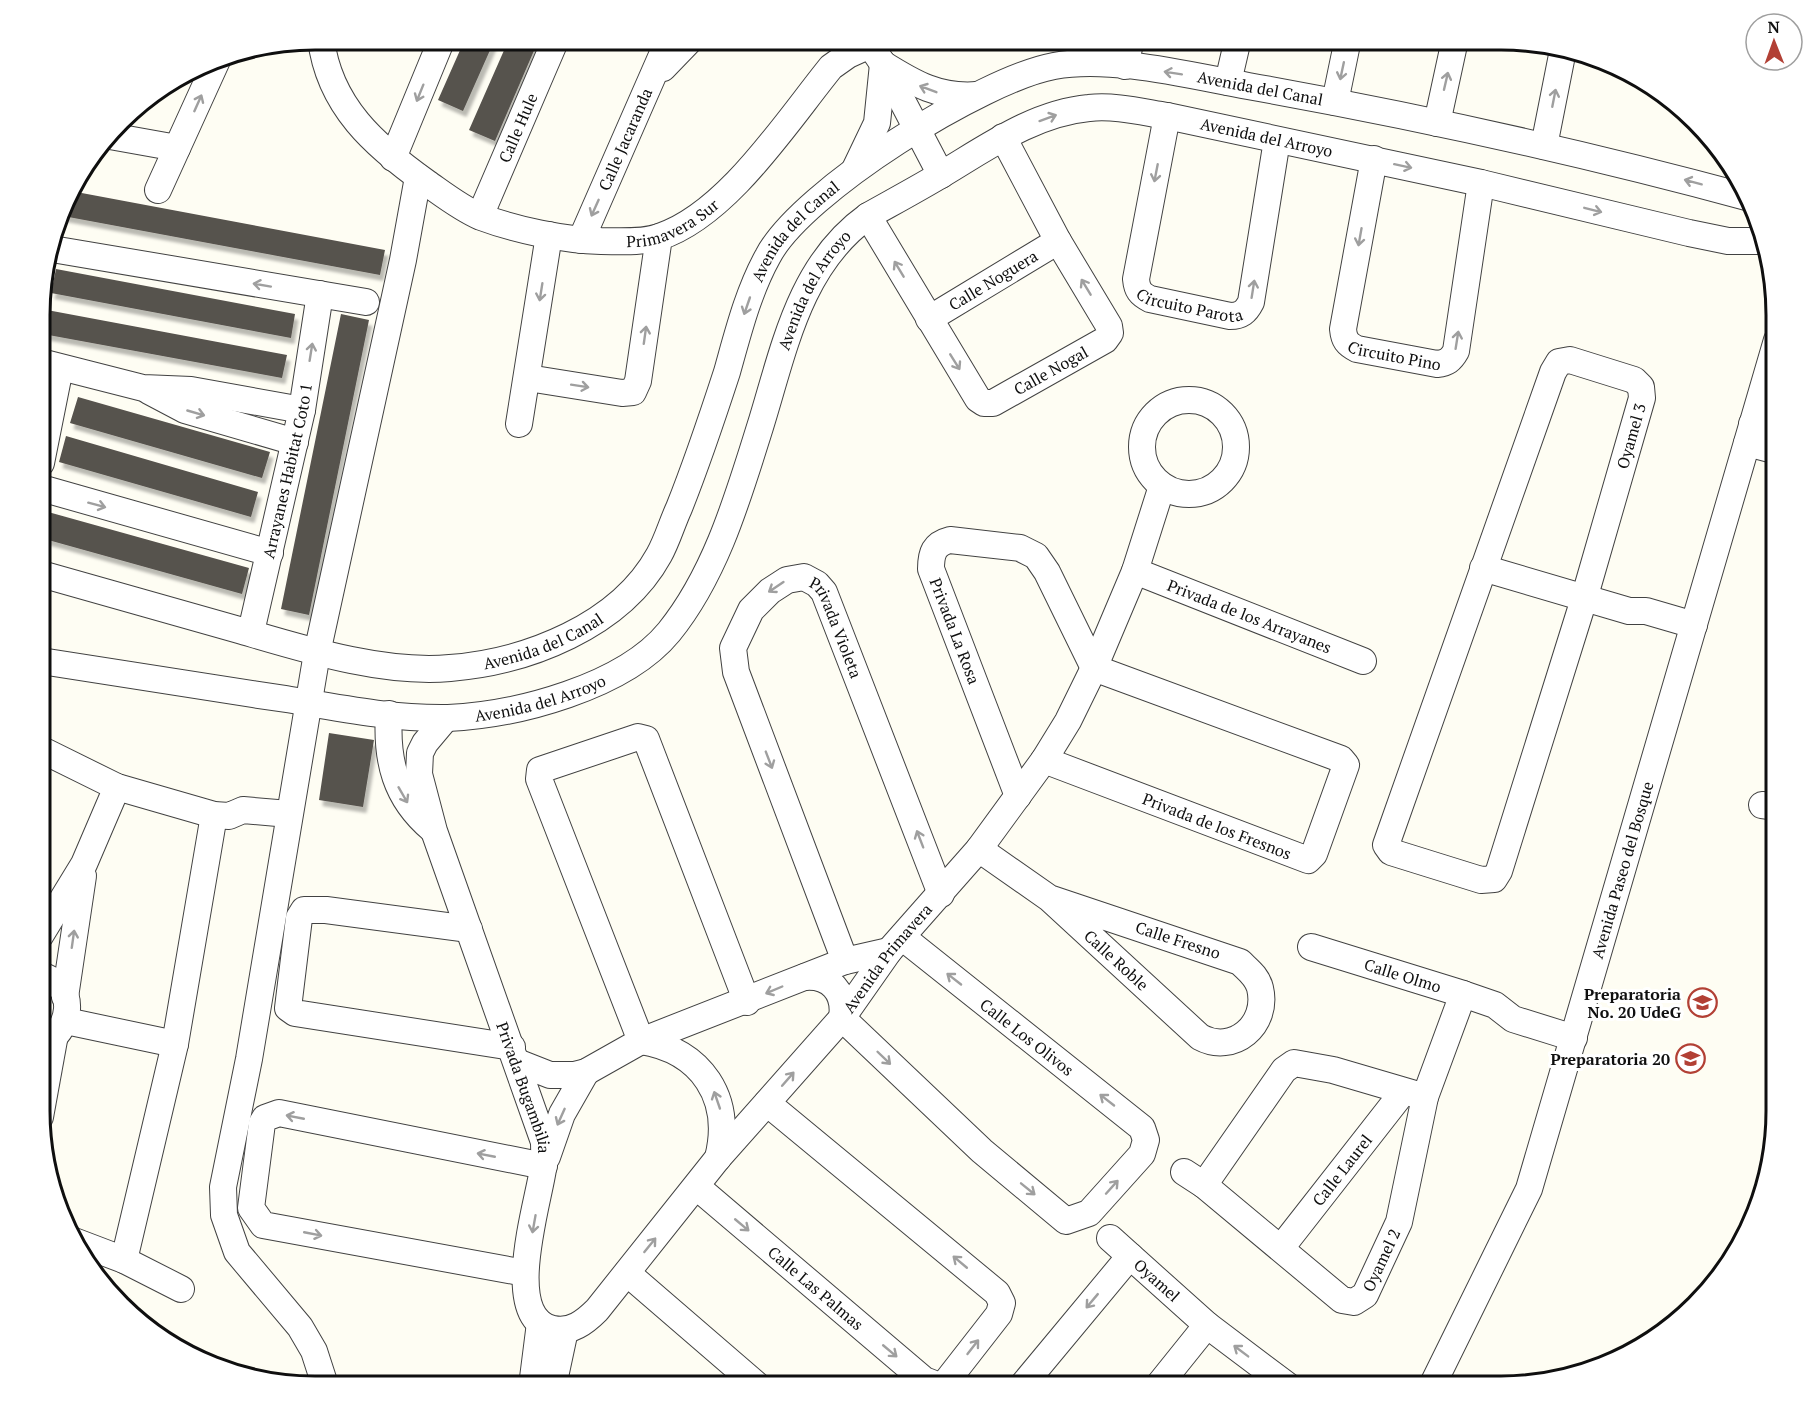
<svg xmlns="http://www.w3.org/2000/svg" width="1816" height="1425" font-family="'PT Serif',serif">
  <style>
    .building { fill: #57524d; filter: url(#shadow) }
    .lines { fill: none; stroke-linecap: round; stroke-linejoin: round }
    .minor-casing { stroke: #424242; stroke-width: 28 }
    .minor { stroke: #fff; stroke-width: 26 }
    .oneway { stroke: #9f9f9f }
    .labels { text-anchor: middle; stroke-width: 6; stroke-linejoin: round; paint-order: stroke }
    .street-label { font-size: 16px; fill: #0f0f0f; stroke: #fff }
    .poi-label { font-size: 16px; font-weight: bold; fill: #0f0f0f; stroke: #fff; text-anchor: end }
    .rim { fill: none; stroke: #0f0f0f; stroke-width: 3 }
  </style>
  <defs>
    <filter id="shadow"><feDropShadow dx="3.5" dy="6" stdDeviation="1.5" flood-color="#0004"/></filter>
  </defs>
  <rect width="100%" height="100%" fill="#fefdf3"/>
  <path class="building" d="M465,39H495L463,111L438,100Z
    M509,39H539L495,141L469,130Z
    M71,191L385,250L380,275L63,216Z
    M56,269L295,314L291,338L51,293Z
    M47,310L287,355L282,378L43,334Z
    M341,314L369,320L309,615L281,609Z
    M78,397L270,452L262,478L70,423Z
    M66,436L258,492L251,517L59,462Z
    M41,510L249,568L242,594L41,538Z
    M329,733L374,740L363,807L319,800Z"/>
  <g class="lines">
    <defs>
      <g id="minor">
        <path id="s1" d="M321,39C329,106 375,146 427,183C444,195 462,209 481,217C516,230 563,240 601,241C619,241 641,243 659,237C727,215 787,121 831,67L848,55L870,45"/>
        <path d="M866,39L883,64L941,175"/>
        <path d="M883,64C915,84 939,98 977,95"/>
        <path d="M1125,66L1131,39"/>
        <path d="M663,68L691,39"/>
        <path d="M1228,82L1238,39"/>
        <path d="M1335,102L1348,39"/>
        <path id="s2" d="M1167,116L1136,279C1137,290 1140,294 1150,299L1230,316C1241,316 1246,312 1251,302L1277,140"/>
        <path d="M1437,123L1455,40"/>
        <path d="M110,136L177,148"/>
        <path d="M1544,146L1563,50"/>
        <path d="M393,158L442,39"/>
        <path id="s3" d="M1374,159L1343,329C1344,340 1347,344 1357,349L1437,364C1447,363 1451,360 1456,351L1481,183"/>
        <path d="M855,169L877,123L883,64"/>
        <path d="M158,190L218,58"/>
        <path id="s4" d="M480,216L556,39"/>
        <path id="s5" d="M868,216L978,399L984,403H993L1105,340L1110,333L1109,326L1058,241L1003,137"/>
        <path id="s6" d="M581,240L669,39"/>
        <path d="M52,249L366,302"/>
        <path id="s7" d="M929,319L1058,241"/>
        <path d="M1570,360L1634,380L1641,387L1642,398L1584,599L1499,871L1494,879L1481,880L1391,852L1386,845L1553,372L1559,362Z"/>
        <path d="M41,362L143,388L191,390L302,410"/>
        <path d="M528,378L622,393L633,392L638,381L659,237"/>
        <path d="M149,391L185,410L295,442"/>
        <circle cx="1189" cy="447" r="47"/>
        <path d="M519,424L549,235"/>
        <path d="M1752,424L1777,432"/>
        <path d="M1747,443L1777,451"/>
        <path d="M41,463L60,368"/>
        <path d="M41,488L270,553"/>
        <path d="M1483,568L1629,611H1646L1694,625"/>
        <path id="s8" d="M1135,571L1363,661"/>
        <path id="s9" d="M41,574C107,593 173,611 239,630C304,649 382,674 450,668C527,662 620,626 659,555C667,541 672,523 679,508C697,463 712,418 727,372C738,333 748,292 768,256C802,191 983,79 1054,66C1110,55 1192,76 1248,86C1417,116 1584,153 1750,198"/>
        <path id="s10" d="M253,623L302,410L320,294"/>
        <path id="s11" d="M41,661C122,674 204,687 286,699C339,708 394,719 448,718C517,715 624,687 669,632C716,574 738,497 760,427C784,350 799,265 868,216C893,202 919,188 944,173C989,146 1035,113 1089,108C1114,105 1142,112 1167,116L1481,183L1689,233L1728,241H1760"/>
        <path d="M389,714C386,760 395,798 432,829"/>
        <path id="s12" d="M446,718L425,743L420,753L419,774L434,831L544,1142C544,1151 545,1160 543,1169C538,1204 501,1319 553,1329C571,1333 585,1322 597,1310L718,1158L842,1018L889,951L979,849L1044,760L1068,721L1094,668L1135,571L1162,486"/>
        <path d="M40,749L117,787L214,815L229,816L243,810L289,814"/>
        <path d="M1018,796L931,569C931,553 934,544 950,540L1020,548L1036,556L1047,572L1094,668L1341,759L1346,765L1314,854L1308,860L1044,760"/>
        <path d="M1762,805L1777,807"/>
        <path id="s13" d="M979,849L1049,898L1200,1037C1233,1055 1269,1025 1260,988C1257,976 1248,970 1240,962L1049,898"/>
        <path d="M469,929L326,910H304L299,918L288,1008L295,1013L512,1047"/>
        <path d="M40,936L84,864L117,787"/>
        <path id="s14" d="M1311,947L1463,994L1495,1005L1513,1019L1574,1038"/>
        <path id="s15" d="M845,961L736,672L733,648L751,610L770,591L787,580L804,577L817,584L824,592L941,894"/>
        <path d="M805,977C830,975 846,992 842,1018L982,1151L1066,1221L1089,1213L1142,1154L1146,1140L1142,1128L902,937"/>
        <path d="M65,997L83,876"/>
        <path d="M66,1021L175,1044"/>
        <path d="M40,1048C72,1031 80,985 40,975"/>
        <path d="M517,1062L550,1075H574L586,1072L641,1041L845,961L889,951"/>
        <path d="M40,1117L54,1040"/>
        <path d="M547,1157L562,1114L586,1072"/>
        <path d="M718,1158C733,1098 702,1051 641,1041L539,779L540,770L638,737L646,739L747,1002"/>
        <path id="s16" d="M1184,1172L1204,1185L1342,1300L1354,1302L1365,1295L1399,1222L1425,1097L1463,994"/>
        <path d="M1204,1185L1284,1070L1294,1063L1333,1070L1425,1097"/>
        <path id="s17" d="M697,1187L924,1380L937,1385L946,1382L999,1314L1002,1303L997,1293L767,1103"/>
        <path id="s18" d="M1110,1238L1207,1325L1288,1386"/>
        <path d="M74,1241L124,1260L181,1289"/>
        <path id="s19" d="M1281,1248L1403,1092"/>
        <path d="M124,1260L175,1044L214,815"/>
        <path d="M525,1273L263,1225L251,1208L262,1123L265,1118L279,1113L544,1166"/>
        <path d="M627,1273L758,1386"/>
        <path d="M325,1385L314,1351L300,1327L237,1252L224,1215L223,1187L249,1059L317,653L403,260L418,177"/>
        <path d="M532,1386L540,1323"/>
        <path d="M553,1386L565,1330"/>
        <path d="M1022,1386L1130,1256"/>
        <path d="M1158,1386L1207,1325"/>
        <path id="s20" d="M1432,1386L1529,1189L1777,340"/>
      </g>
    </defs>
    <use href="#minor" class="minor-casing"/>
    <use href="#minor" class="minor"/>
  </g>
  <defs><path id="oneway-shaft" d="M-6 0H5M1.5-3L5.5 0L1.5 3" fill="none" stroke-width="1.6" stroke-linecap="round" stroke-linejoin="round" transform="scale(1.5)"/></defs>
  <g class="oneway">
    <use href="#oneway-shaft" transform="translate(1342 71) rotate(102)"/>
    <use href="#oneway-shaft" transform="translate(1173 73) rotate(-171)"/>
    <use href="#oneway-shaft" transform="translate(1446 81) rotate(-77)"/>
    <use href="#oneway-shaft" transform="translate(928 89) rotate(-159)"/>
    <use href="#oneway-shaft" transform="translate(420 93) rotate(112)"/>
    <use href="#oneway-shaft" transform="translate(1554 98) rotate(-79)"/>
    <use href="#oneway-shaft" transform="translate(198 103) rotate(-66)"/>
    <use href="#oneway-shaft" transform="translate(1048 118) rotate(-20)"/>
    <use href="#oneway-shaft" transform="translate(1403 166) rotate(12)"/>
    <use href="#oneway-shaft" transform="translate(1156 173) rotate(101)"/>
    <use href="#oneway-shaft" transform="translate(1693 182) rotate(-165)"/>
    <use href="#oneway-shaft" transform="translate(595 208) rotate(114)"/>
    <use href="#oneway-shaft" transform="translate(1593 210) rotate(14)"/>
    <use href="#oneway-shaft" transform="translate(1360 237) rotate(100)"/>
    <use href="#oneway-shaft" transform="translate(899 269) rotate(-121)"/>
    <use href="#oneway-shaft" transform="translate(262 285) rotate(-170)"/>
    <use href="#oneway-shaft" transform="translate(1086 287) rotate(-121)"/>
    <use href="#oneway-shaft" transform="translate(1253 289) rotate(-81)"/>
    <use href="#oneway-shaft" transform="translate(541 292) rotate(99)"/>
    <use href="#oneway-shaft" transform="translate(747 306) rotate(109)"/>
    <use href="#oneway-shaft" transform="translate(645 335) rotate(-82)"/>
    <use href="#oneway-shaft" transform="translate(1457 340) rotate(-81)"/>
    <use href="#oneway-shaft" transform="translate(311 352) rotate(-81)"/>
    <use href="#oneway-shaft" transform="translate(955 362) rotate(58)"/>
    <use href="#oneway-shaft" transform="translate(580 386) rotate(9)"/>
    <use href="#oneway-shaft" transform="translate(196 413) rotate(16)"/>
    <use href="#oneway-shaft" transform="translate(97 505) rotate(15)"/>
    <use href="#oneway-shaft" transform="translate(776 587) rotate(146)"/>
    <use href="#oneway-shaft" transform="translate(769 760) rotate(69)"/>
    <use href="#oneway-shaft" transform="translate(403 795) rotate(60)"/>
    <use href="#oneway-shaft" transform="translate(920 839) rotate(-111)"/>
    <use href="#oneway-shaft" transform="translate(73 939) rotate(-82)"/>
    <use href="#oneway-shaft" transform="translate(954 979) rotate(-142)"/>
    <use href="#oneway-shaft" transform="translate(774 990) rotate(157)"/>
    <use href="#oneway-shaft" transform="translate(884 1058) rotate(44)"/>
    <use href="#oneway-shaft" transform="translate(788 1079) rotate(-49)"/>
    <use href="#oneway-shaft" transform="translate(717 1100) rotate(-109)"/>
    <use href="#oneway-shaft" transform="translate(1107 1100) rotate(-142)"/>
    <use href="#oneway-shaft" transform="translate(295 1117) rotate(-169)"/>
    <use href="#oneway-shaft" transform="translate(561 1117) rotate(114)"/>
    <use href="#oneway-shaft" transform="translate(486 1155) rotate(-169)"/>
    <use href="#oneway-shaft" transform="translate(1112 1187) rotate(-48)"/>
    <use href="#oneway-shaft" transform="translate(1028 1189) rotate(39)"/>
    <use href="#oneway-shaft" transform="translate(534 1224) rotate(100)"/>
    <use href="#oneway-shaft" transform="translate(742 1225) rotate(40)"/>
    <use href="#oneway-shaft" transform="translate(313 1234) rotate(11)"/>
    <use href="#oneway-shaft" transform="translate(650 1245) rotate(-51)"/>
    <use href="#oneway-shaft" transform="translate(960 1262) rotate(-140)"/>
    <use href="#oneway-shaft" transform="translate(1092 1301) rotate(130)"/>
    <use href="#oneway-shaft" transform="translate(973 1347) rotate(-52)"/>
    <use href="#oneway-shaft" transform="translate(890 1351) rotate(40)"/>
    <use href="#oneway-shaft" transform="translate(1241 1351) rotate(-143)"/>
  </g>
  <defs>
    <symbol id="university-ring" viewBox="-11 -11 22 22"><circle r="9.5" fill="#fff" stroke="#b24035" stroke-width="1.5"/><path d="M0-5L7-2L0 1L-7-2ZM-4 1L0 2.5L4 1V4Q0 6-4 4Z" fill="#b24035"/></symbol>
    <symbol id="school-ring" viewBox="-11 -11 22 22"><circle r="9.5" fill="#fff" stroke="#b24035" stroke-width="1.5"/><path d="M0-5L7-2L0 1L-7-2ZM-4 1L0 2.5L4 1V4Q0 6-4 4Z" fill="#b24035"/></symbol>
  </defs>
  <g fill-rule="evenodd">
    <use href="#university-ring" x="1686" y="986" width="33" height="33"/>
    <use href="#school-ring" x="1674" y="1042" width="33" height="33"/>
  </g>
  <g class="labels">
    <g class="street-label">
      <text dy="6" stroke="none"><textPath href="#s9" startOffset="1544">Avenida del Canal</textPath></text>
      <text dy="6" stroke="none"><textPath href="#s4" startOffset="96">Calle Hule</textPath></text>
      <text dy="6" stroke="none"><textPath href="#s11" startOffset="1550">Avenida del Arroyo</textPath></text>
      <text dy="6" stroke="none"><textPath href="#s6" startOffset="110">Calle Jacaranda</textPath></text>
      <text dy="6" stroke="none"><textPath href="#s1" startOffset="447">Primavera Sur</textPath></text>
      <text dy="6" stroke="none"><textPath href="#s9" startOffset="1023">Avenida del Canal</textPath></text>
      <text dy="6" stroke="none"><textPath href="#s7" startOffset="75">Calle Noguera</textPath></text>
      <text dy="6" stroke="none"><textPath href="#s11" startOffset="1028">Avenida del Arroyo</textPath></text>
      <text dy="6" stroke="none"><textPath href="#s2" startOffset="232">Circuito Parota</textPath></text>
      <text dy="6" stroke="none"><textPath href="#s3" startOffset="237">Circuito Pino</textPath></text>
      <text dy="6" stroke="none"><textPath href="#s5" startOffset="296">Calle Nogal</textPath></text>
      <text transform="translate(1631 436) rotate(-74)" y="6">Oyamel 3</text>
      <text dy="6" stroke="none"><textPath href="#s10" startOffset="156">Arrayanes Habitat Coto 1</textPath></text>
      <text dy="6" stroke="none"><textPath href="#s8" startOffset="123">Privada de los Arrayanes</textPath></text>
      <text dy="6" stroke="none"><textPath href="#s15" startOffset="502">Privada Violeta</textPath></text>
      <text transform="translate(955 631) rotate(69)" y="6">Privada La Rosa</text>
      <text dy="6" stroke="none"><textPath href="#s9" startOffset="519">Avenida del Canal</textPath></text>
      <text dy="6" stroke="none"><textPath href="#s11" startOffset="506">Avenida del Arroyo</textPath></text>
      <text transform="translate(1217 826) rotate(21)" y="6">Privada de los Fresnos</text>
      <text dy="6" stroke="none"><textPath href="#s20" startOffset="552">Avenida Paseo del Bosque</textPath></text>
      <text transform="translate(1178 940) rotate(18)" y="6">Calle Fresno</text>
      <text dy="6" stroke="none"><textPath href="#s12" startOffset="1161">Avenida Primavera</textPath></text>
      <text dy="6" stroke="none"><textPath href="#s13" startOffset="177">Calle Roble</textPath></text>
      <text dy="6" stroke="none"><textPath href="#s14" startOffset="96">Calle Olmo</textPath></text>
      <text transform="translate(1027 1037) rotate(38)" y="6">Calle Los Olivos</text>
      <text dy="6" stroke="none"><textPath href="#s12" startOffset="396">Privada Bugambilia</textPath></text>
      <text dy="6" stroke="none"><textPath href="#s19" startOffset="99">Calle Laurel</textPath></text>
      <text dy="6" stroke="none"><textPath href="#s16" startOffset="267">Oyamel 2</textPath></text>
      <text dy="6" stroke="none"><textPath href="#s18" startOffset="63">Oyamel</textPath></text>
      <text dy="6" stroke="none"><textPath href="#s17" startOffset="156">Calle Las Palmas</textPath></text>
    </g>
    <g class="poi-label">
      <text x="1681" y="1000">Preparatoria<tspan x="1681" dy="18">No. 20 UdeG</tspan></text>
      <text x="1670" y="1065">Preparatoria 20</text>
    </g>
  </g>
  <path d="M0 0H1816V1425H0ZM315 50H1501A265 265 0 0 1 1766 315V1111A265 265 0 0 1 1501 1376H315A265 265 0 0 1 50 1111V315A265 265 0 0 1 315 50Z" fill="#fff" fill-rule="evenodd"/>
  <path class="rim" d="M315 50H1501A265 265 0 0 1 1766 315V1111A265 265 0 0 1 1501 1376H315A265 265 0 0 1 50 1111V315A265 265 0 0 1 315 50Z"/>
  <g transform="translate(1774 42) rotate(359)"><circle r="28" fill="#ffffff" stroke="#9f9f9f" stroke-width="1.5"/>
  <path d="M0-4.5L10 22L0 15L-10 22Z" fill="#b24035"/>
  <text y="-9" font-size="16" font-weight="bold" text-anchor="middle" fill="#0f0f0f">N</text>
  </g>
</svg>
